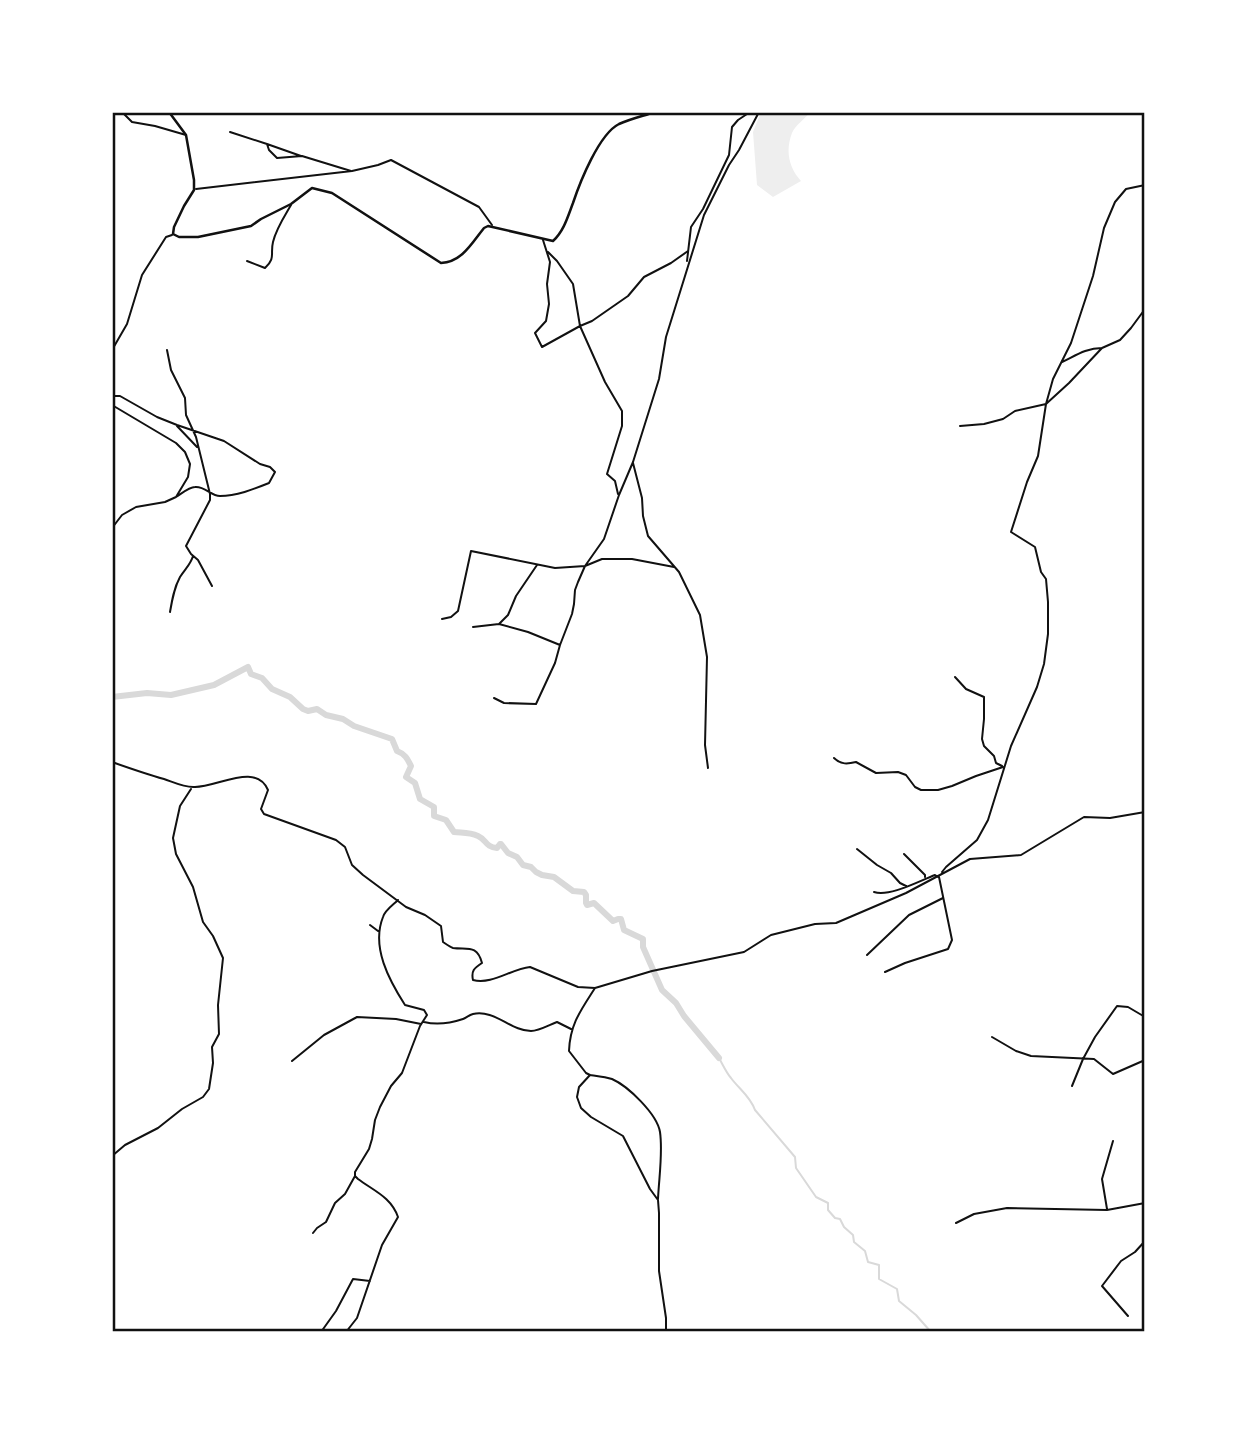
<svg xmlns="http://www.w3.org/2000/svg" width="1257" height="1444" font-family="Mulish,sans-serif">
  <style>
    .green { fill: #eee }
    .lines { fill: none; stroke-linecap: round; stroke-linejoin: round }
    .stream { stroke: #d9d9d9; stroke-width: 2 }
    .river { stroke: #d9d9d9; stroke-width: 6 }
    .minor { stroke: #111; stroke-width: 2 }
    .tertiary { stroke: #111; stroke-width: 2.5 }
    .neatline { fill: none; stroke: #111; stroke-width: 2.5 }
  </style>
  <rect width="100%" height="100%" fill="#fff"/>
  <path class="green" d="M761,112H811C805,118 795,126 792,133C785,151 789,168 801,181L773,197L757,185L753,132Z"/>
  <g class="lines">
    <path class="stream" d="M719,1058C723,1065 726,1072 731,1078C739,1089 750,1096 755,1110L795,1157L796,1168L816,1197L828,1203V1210L835,1218L840,1219L844,1227L853,1235L854,1242L865,1251L868,1262L879,1265V1279L897,1289L899,1301L916,1315L931,1332"/>
    <path class="river" d="M112,697L147,693L171,695L214,685L248,667L251,674L262,678L272,689L290,697L303,709L308,711L317,709L326,715L343,719L354,726L392,739L397,751C405,754 407,758 411,766L406,777L415,783L420,799L434,807V816L446,820L454,832C462,833 469,832 478,836C487,840 485,847 497,848L500,844H501L508,853L517,857L523,865L531,867L536,872L542,875L554,877L573,891L584,892L586,895V903L587,905L594,903L613,921L618,919H621L624,930L643,939V947L662,990L676,1003L684,1016L719,1058"/>
    <path class="minor" d="M122,112L132,122L155,126L186,135
      M230,132L267,144L269,150L277,158L302,156L351,171
      M267,144L301,156
      M196,189L352,171L378,165L391,160L479,207L492,225
      M543,240L550,262L547,284L549,304L546,321L535,333L542,347L580,326L605,382L622,411V426L607,474L615,481L618,494
      M548,252L557,261L573,284L580,326L592,321L628,296L644,277L671,263L688,251
      M247,261L265,268C276,258 270,254 273,242C276,229 284,217 291,205
      M687,261L691,227L703,209L729,155L732,127L738,120L750,112
      M112,350L127,324L142,275L166,237L172,235
      M167,350L171,370L185,398L186,415L196,437L210,494V500L186,546L191,554L198,560L212,586
      M1062,362C1075,356 1086,348 1102,348
      M112,396H120L157,417L177,425L224,441L260,464L270,467L275,472L269,483C254,489 237,496 220,496C211,496 205,486 195,487C189,487 181,494 176,497
      M112,405L176,443L185,452L190,464L188,477L176,497L165,502L136,507L122,515L112,528
      M177,426L197,447
      M960,426L984,424L1003,419L1015,411L1046,404L1053,379L1071,343L1093,276L1104,228L1115,202L1126,189L1145,185
      M633,463L642,498L643,516L648,536L679,572L700,615L707,657L705,745L708,768
      M170,612C172,600 174,588 180,577C185,569 191,564 193,556
      M442,619L451,617L458,611L471,551L555,568L585,566L602,559H632L674,567
      M473,627L499,624L508,615L516,596L537,565
      M560,645L572,614L574,604L575,590L578,582L585,566L604,539L619,495L633,462L659,379L666,337L704,215L729,165L739,150L759,112
      M955,677L966,689L984,697V719L982,739L984,746L994,756L996,763L1002,766
      M494,698L504,703L536,704L555,663L560,645L528,632L499,624
      M834,758C841,765 848,764 856,762L876,773L898,772L906,775L915,787L921,790H938L952,786L976,776L1003,767
      M112,762C129,768 146,774 164,779C173,782 185,788 195,787C218,787 256,762 268,790L261,809L264,814L336,840L345,847L352,865L363,875L406,907L425,915L441,926L443,942C446,944 450,947 453,948C467,950 477,944 482,963C474,968 471,971 473,980C492,985 511,969 530,967L578,987L595,988L652,971L744,952L771,935L815,924L836,923L906,893L970,859L1021,855L1084,817L1110,818L1145,812
      M857,849L877,865L891,873L900,883L906,886
      M904,854L925,875V877
      M942,872L946,867L977,840L988,820L1011,746L1037,687L1044,664L1048,634V602L1046,579L1041,572L1035,547L1011,532L1027,482L1038,456L1046,404L1069,383L1102,348L1120,340L1131,328L1145,309
      M874,892C890,897 919,881 935,875L938,877
      M370,925L378,931
      M867,955L909,915L943,898
      M885,972L905,963L948,949L952,940L939,877
      M595,988C581,1010 570,1024 569,1051L586,1073L590,1075L579,1087L577,1097L581,1108L591,1117L623,1136L650,1189L658,1200L659,1213V1271L666,1318V1332
      M424,1022C436,1025 451,1023 463,1019C466,1018 469,1015 473,1014C494,1009 511,1031 531,1031C539,1031 549,1025 557,1022L571,1029
      M992,1037L1016,1051L1031,1056L1094,1059L1113,1074L1145,1060
      M292,1061L324,1035L357,1017L396,1019L421,1024
      M590,1075C597,1076 606,1077 612,1079C628,1086 657,1114 660,1132C663,1153 659,1177 658,1199
      M1072,1086L1083,1059L1095,1037L1117,1006L1128,1007L1145,1017
      M112,1156L125,1145L158,1128L182,1109L203,1097L209,1089L213,1063L212,1047L219,1034L218,1005L223,958L213,936L203,922L193,887L176,854L173,838L180,806L191,789
      M1107,1209L1102,1179L1113,1141
      M956,1223L974,1214L1007,1208L1107,1210L1145,1203
      M313,1233L317,1228L326,1222L335,1203L345,1194L355,1176
      M1128,1316L1102,1286L1121,1261L1135,1252L1145,1241
      M321,1332L336,1311L353,1279L370,1281
      M346,1332L357,1318L382,1245L398,1217C391,1197 374,1191 358,1179L355,1176V1172L369,1149L372,1139L375,1120L380,1107L391,1086L402,1073L420,1026L427,1015L424,1010L405,1005C389,980 371,947 383,917C385,910 393,905 398,900"/>
    <path class="tertiary" d="M169,112L186,135L194,180V190L184,206L174,227L173,234L179,237H198L251,226L261,219L291,204L312,188L332,193L441,263C462,262 472,243 484,228L488,226L553,241C564,231 568,216 573,203C580,182 599,134 619,124C630,119 643,116 655,112"/>
  </g>
  <rect width="1257" height="1444" fill="none" stroke="#ffffff" stroke-width="228"/>
  <rect x="114" y="114" width="1029" height="1216" class="neatline"/>
</svg>
